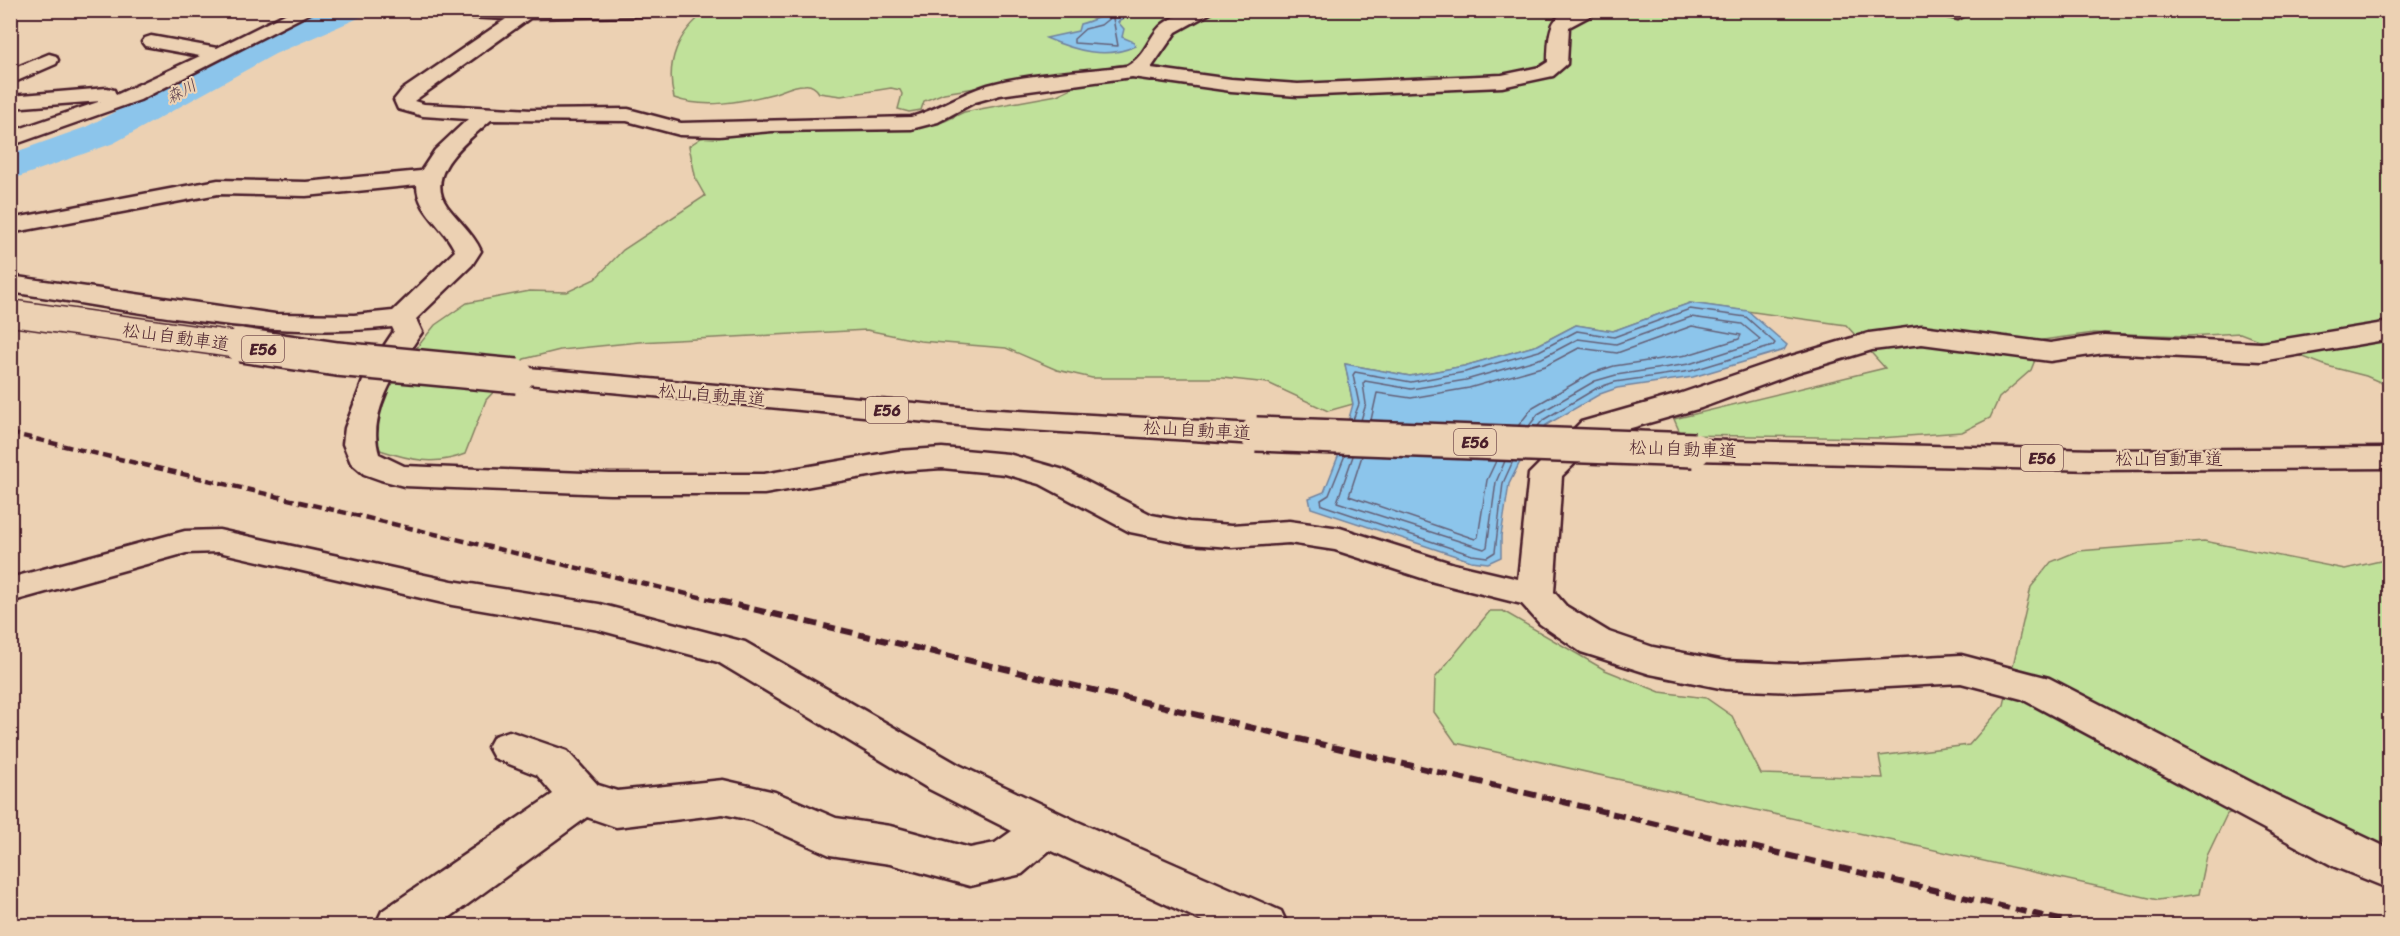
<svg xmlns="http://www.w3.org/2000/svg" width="2400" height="936" font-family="Sriracha,'Klee One',sans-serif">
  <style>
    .green { fill: #c0e19a; stroke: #858062; stroke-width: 1.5 }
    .water { fill: #8cc5eb; stroke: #72839e; stroke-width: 1.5 }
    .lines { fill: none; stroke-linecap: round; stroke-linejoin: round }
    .shore { stroke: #646178; stroke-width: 1.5 }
    .river { fill: #8cc5eb; fill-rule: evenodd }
    .minor-casing { stroke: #4a1f2b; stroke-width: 5 }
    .motorway-casing { stroke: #4a1f2b; stroke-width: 5 }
    .minor { fill: #ecd1b3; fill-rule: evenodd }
    .motorway { fill: #ecd1b3; fill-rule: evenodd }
    .rail-far1 { stroke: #4a1f2b; stroke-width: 4.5; stroke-dasharray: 9 4.5; stroke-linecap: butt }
    .rail { stroke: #4a1f2b; stroke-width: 6; stroke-dasharray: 12 6; stroke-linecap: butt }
    .motorway-bridge-far1-casing { stroke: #4a1f2b; stroke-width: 29; stroke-linecap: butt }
    .motorway-bridge-casing { stroke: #4a1f2b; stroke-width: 38; stroke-linecap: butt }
    .motorway-bridge-far1 { stroke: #ecd1b3; stroke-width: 26 }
    .motorway-bridge { stroke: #ecd1b3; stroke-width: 33 }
    .labels { text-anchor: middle; stroke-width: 4.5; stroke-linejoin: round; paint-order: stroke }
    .far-water-label { font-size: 16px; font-style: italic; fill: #543848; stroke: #ecd1b3 }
    .shield { fill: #ecd1b3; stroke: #7b5454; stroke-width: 1.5 }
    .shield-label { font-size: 16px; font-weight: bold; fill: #4a1f2b }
    .street-label { font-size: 18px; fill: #4a1f2b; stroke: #ecd1b3 }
  </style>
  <rect width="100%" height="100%" fill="#ecd1b3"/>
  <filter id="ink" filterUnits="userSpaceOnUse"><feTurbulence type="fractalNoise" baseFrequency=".0167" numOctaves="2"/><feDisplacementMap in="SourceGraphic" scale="12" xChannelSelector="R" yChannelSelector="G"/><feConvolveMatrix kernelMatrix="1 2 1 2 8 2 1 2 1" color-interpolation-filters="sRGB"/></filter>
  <g filter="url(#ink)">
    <path class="green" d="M707,11H2389V386L2366,376L2327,366L2240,333L2188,336L2094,333L2043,340L2031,370L1999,398L1990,418L1962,432L1880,438L1681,435L1674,419L1885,368L1846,325L1690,303L1613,331L1576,325L1538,345L1464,366L1410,376L1345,364L1353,404L1328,411L1268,383L1223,378H1092L1057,370L1006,348L920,341L867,330L639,342L560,350L524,359L486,400L465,454C435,466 410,460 380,450L374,430L385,387L435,325L467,303L530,291L567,292L595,279L623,250L705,196L696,180L689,146L701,138L719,134L775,129L894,126L914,129L945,121L964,112L1057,95L1078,85L1114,79L1170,78L1175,74L1160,67L1132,63L944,93L924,101L921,110L909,112L898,109L902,94L900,90L891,88L841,96L819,93C816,88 811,84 804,85C792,85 783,91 772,94C741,102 704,109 674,98C665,62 678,32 707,11Z
      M2204,541L2345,569L2389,559V853L2268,798L2227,814L2207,856L2199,894L2158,900L1456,743L1434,712L1435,678L1490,611H1503L1605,670L1660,692L1706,698L1732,716L1761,774L1883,778L1879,756L1969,745L2004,705L2031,587L2051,562L2078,551Z"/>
    <path class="water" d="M1128,11L1126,17L1118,22L1124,29L1122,37L1134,42L1135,46C1106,60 1074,50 1046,38L1078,31L1080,24C1101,19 1105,10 1128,11Z
      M1690,303L1748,311L1787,345L1784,350L1693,377L1617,388L1600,394L1546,425L1519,464L1509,484L1501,536V557L1488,563L1471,561L1311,508L1309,498L1324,492L1339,454L1353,404L1345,364L1410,376L1464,366L1538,345L1576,325L1613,331Z"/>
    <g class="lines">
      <path class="shore" d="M1110,10L1111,17L1101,25L1085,29L1074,39V43L1118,46L1113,18L1122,10
        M1353,420L1359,404L1353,375L1355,372L1411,382L1465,372L1539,351L1577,331L1614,337L1690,309L1746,317L1775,343L1773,346L1691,371L1615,382L1597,388L1543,420L1538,426
        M1361,420L1366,404L1363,384L1365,381L1411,389L1466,380L1542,358L1578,339L1616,344L1691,317L1742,324L1760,339L1758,342L1689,364L1616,375L1595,381L1538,414L1529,426
        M1371,420L1377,393L1411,398L1469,388L1545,366L1579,348L1617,353L1692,326L1741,335L1739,339L1687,355L1614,366L1592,373L1533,407L1518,426
        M1345,455L1329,495L1321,500L1322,505L1472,555L1487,557L1495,552L1503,483L1513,461
        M1353,456L1337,502L1484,549L1487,547L1496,482L1505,461
        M1362,456L1349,496L1475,539L1478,537L1487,480L1496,461"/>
      <path class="river" d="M322,10H365L361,17L275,54L114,143L10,180V154L86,127L251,40Z"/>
      <defs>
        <path id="minor" d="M293,10H316L140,100L10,146V132L101,101L10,108V96L107,88L114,90L116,95L200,56L145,46L142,42L145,38L151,36L217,48Z
          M419,10H698L690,15L530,18L414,101L424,104L531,110L628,109L681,123L911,117C937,110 960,94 988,85C1031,73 1083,72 1127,66C1148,54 1148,36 1163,24C1178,12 1198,10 1216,10L1176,32L1151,68L1231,79L1298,84L1502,75L1540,67L1548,62C1549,14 1554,10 1601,10L1569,27L1567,64L1553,76L1502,87L1298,96L1231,91L1132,77L1000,95L975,102L938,122L911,129L772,131L719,136L680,135L627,121L491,120C469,140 423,172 447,206C459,222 473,233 481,251L472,265L416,319L422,332C400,365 366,412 379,454L404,466L610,474H764L898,451L942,448L1008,454L1064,470L1152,515L1189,522L1232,525L1289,521L1340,528L1454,564L1518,579L1529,474L1581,422L1679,394L1778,360L1869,333L1922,326L2050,343L2104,335L2261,343L2390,322V339L2261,361L2104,353L2050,361L1922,344L1872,350L1798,372L1701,408L1603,436L1562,476L1554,592L1566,606L1609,632L1653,647L1725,661L1795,664L1961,655L2049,678L2274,794L2390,849V889L2335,867L2022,699L1961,683L1795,692L1725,689L1650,674L1581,652L1540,624L1522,604L1434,582L1335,550L1289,543L1232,547L1189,544L1130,532L1040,484L1005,474L942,468L898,471L764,494H610L404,486L381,480L364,474L351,463L343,444L345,428L366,373L394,331L392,327C267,341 134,310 10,292V276L275,314L354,315L393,311L455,251C446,228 417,212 417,185L306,196L218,194L10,233V219L218,180L306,182L421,171L435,150L468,119L423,116L398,109L394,100L402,90L506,19L427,15Z
          M1933,10H1964L1967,14L1958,19L1935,14Z
          M49,54L56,56L58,60L56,64L10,84V70Z
          M219,530L452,581L599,604L745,642L959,765L1076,821L1281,911L1288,926H1213L1050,850L1022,874L970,886L890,864L830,855L751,820L723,814L616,827L587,817L438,926H375L382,911L553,794L537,775L494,758L488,747L494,736L509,731L567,751L598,785L617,791L723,780L775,792L836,818L890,826L970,848L995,843L1012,831L929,789L718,662L599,630L452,605L219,552L186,553L10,602V578L185,531Z"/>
        <path id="motorway" d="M517,367L980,409L1256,424L1267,427L1272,434L1267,441L1256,444L980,427L506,382L502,376L506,370Z
          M1694,440L2095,450L2390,448V468L2095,470L1694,460L1683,457L1678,450L1683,443Z"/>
      </defs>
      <use href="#minor" class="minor-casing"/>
      <use href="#motorway" class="motorway-casing"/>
      <use href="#minor" class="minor"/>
      <use href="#motorway" class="motorway"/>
      <path class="rail-far1" d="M10,433L725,603"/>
      <path class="rail" d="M719,601L2085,926"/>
      <defs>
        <path id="motorway-bridge-far1" d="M10,313L252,347"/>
        <path id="motorway-bridge" d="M241,345L337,359L517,376
          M1256,434L1694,450"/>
      </defs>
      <use href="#motorway-bridge-far1" class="motorway-bridge-far1-casing"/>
      <use href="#motorway-bridge" class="motorway-bridge-casing"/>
      <use href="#motorway-bridge-far1" class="motorway-bridge-far1"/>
      <use href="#motorway-bridge" class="motorway-bridge"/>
    </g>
  </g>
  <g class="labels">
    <g class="far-water-label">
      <text transform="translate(181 91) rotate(-28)" y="6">森川</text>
    </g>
    <g class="shield">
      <rect x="242" y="336" width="42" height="26" rx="4.5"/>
      <rect x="866" y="397" width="42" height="26" rx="4.5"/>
      <rect x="1454" y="429" width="42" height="26" rx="4.5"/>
      <rect x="2021" y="445" width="42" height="26" rx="4.5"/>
    </g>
    <g class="shield-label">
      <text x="263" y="355">E56</text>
      <text x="887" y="416">E56</text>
      <text x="1475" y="448">E56</text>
      <text x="2042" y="464">E56</text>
    </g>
    <g class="street-label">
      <text transform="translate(176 337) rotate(8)" y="6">松山自動車道</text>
      <text transform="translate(712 395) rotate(5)" y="6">松山自動車道</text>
      <text transform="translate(1197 430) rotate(3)" y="6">松山自動車道</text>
      <text transform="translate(1683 449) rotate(2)" y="6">松山自動車道</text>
      <text x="2169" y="465">松山自動車道</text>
    </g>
  </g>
  <rect width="2400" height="936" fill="none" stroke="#ecd1b3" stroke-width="36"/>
  <rect x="18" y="18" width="2364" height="900" fill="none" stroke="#4a1f2b" stroke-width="2" filter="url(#ink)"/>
</svg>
